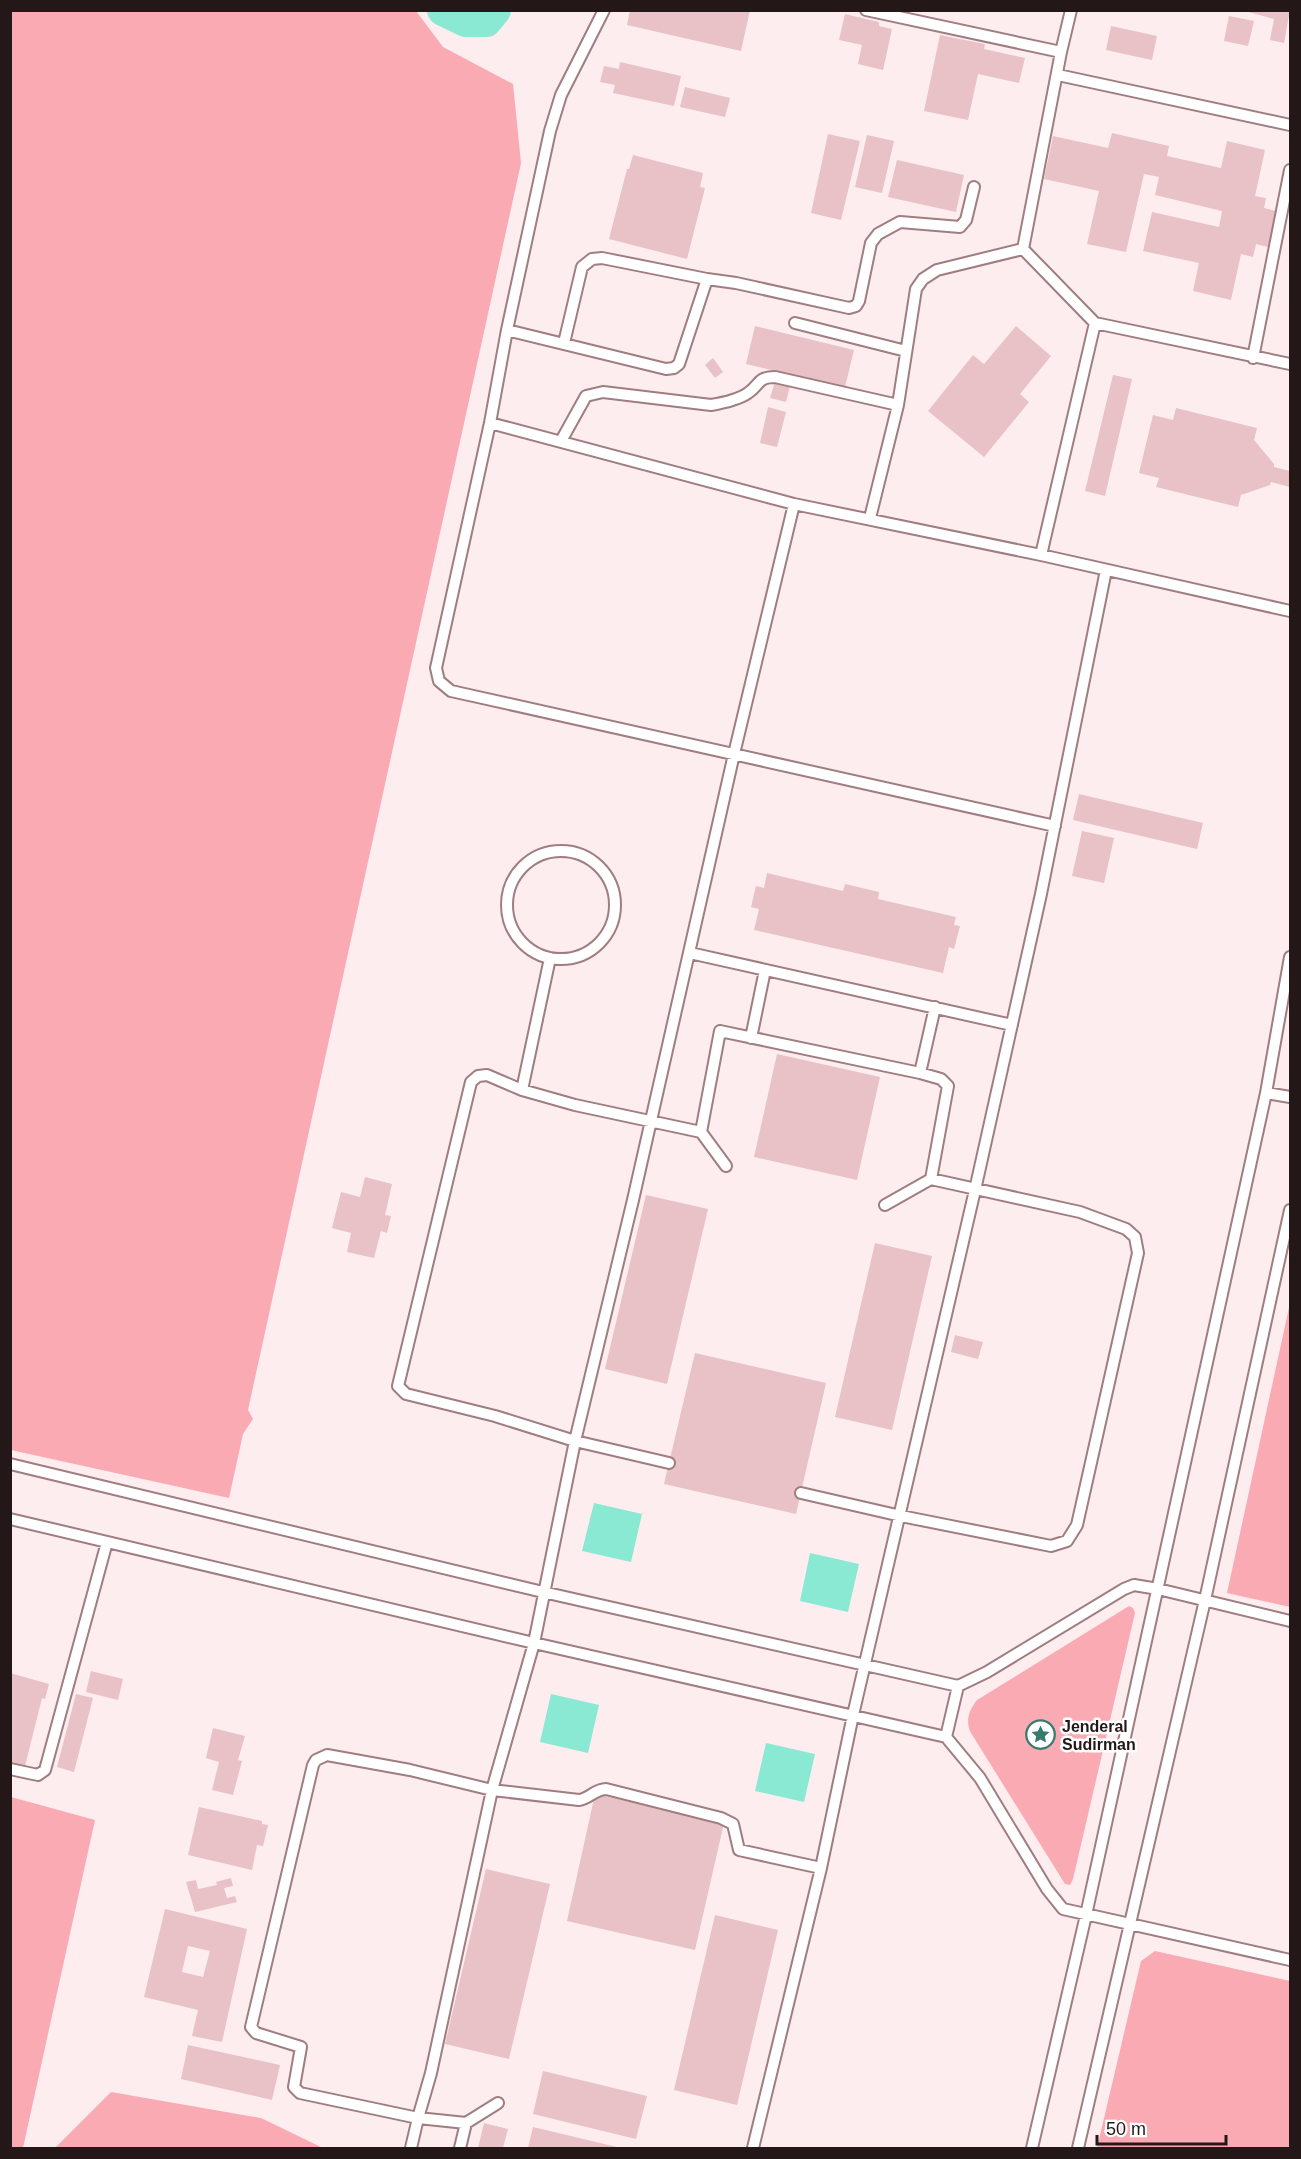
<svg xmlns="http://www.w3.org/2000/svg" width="1301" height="2159" font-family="Arial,sans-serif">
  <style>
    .green { fill: #faaab3 }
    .water { fill: #89e9d3 }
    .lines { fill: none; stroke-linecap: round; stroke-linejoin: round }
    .river { stroke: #89e9d3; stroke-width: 32 }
    .building { fill: #e8c2c6; fill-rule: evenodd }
    .lane-casing { stroke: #9f7d80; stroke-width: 14 }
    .lane { stroke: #fff; stroke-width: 10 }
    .labels { text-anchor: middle; stroke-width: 5; stroke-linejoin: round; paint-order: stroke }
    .poi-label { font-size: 16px; font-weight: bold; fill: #241718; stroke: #fff; text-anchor: start }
  </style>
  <rect width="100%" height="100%" fill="#fdedef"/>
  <path class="green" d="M11,10L416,11L443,47L513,84L521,163L248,1410L253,1419L243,1434L229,1498L11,1450Z
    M1290,1303V1607L1227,1593Z
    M1129,1606L1133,1608L1135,1613L1073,1879L1070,1885L1065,1884L971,1733C965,1721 969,1710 977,1700Z
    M11,1797L95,1820L23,2148H10Z
    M1155,1951L1290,1981V2148H1097L1141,1961Z
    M111,2092L261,2118L323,2148H55Z"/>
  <path class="water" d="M594,1503L642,1514L631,1562L582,1551Z
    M810,1553L859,1564L848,1612L800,1601Z
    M551,1694L599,1705L588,1753L540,1742Z
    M766,1743L815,1754L804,1802L755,1791Z"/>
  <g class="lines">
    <path class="river" d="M443,10L466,21H486L495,10"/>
  </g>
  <path class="building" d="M630,10H750L741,51L627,25Z
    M1241,10H1290L1284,43L1270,40L1274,19Z
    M845,14L879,22V26L892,29L883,70L858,64L862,45L839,40Z
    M1229,16L1254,21L1248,46L1224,41Z
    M1111,26L1157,36L1152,60L1106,50Z
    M940,35L985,44L984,49L1025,58L1019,83L978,74L968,120L924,111Z
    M620,62L681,76L674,106L613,93L615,85L600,82L604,66L619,69Z
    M685,87L730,98L725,117L680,107Z
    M1112,133L1169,146L1167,156L1221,168L1227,141L1265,150L1255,196L1266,198L1264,208L1276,211L1268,247L1256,244L1253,257L1241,254L1231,300L1193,291L1199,263L1143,251L1152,212L1219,227L1222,211L1155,195L1159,177L1144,174L1126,252L1087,244L1099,191L1044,179L1053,136L1108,148Z
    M828,134L860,141L841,220L811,213Z
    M867,135L894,141L882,193L855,187Z
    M633,155L703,173L700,187L705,188L687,259L609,239L627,169H629Z
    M897,160L964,175L956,212L888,197Z
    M755,326L854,350L845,387L746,364Z
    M1016,326L1051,356L1020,394L1029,402L984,457L928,411L973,355L984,364Z
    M713,358L723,372L715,378L705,365Z
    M1113,375L1132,379L1105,496L1085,491Z
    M775,382L790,386L786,402L770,398Z
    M768,407L786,412L777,447L760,443Z
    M1176,408L1257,428L1254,440L1274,464V467L1290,471V487L1271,482L1270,485L1241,495L1238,507L1156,487L1159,478L1139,473L1153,415L1173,420Z
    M1079,794L1203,823L1197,849L1073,820Z
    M1082,831L1114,838L1104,883L1072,876Z
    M767,873L843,891L845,884L879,892L878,899L956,917L954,925L960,926L954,949L949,947L943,973L754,930L759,909L751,907L756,886L764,888Z
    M777,1054L880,1077L857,1180L754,1157Z
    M365,1177L392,1184L385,1215L391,1216L387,1233L381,1231L374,1258L347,1252L351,1233L332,1228L341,1192L360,1197Z
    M646,1195L708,1209L667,1384L605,1369Z
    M875,1243L932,1256L892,1430L835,1417Z
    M955,1335L983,1342L978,1359L951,1352Z
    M695,1353L826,1383L796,1514L664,1484Z
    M91,1671L123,1679L118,1700L86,1692Z
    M10,1673L49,1684L45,1699L42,1698L25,1766L10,1763Z
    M76,1694L93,1698L74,1772L57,1767Z
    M213,1728L245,1736L238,1760L242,1761L233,1795L212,1790L219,1762L206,1758Z
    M595,1794L724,1823L695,1950L567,1921Z
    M199,1807L262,1821V1824L268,1825L263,1846L257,1845L252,1870L188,1855Z
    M486,1869L550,1884L509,2059L445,2044Z
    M231,1878L233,1886L224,1888L227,1898L235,1896L237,1902L195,1912L186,1882L196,1880L198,1889L217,1885L216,1882Z
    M165,1909L247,1929L222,2042L192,2036L198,2010L144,1997ZM188,1946L210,1951L203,1977L182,1972Z
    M715,1915L778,1930L737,2105L674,2090Z
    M188,2045L280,2065L272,2100L181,2079Z
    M543,2071L647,2096L636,2139L533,2114Z
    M484,2123L508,2129L503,2148H478Z
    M533,2127L621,2148H528Z"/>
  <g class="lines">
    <defs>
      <path id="lane" d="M604,10L561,95L550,131L507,330L490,423L436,668L439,681L451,691L1055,826
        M866,10L1061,52L1071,10
        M1058,75L1290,125
        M1023,249L1095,323L1041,555
        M795,323L906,351
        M1095,323L1290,364
        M507,330L666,369L674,368L679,364L707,279L736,283L849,308L856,306L859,301L871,243L878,234L900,222L960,227L966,220L974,187
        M564,343L582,267L592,259L602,258L707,279
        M1253,358L1290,170
        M490,423L794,504L1041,555L1290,611
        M561,441L586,396L603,392L711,405C723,403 738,400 748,393C760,385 757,377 775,377L898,405
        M870,518L898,405L916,289L923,279L937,270L1023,249L1061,52
        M507 905a54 54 0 1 1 108 0a54 54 0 1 1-108 0Z
        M690,953L1012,1025
        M751,1038L765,970
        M920,1073L935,1007
        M522,1090L550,958
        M1266,1093L1290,1097
        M701,1132L726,1166
        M885,1205L931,1179
        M669,1463L575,1441L495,1416L406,1394L398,1386L471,1082L478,1076L487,1075L522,1090L575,1105L701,1132L720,1031L920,1073L941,1079L948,1086L931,1179L1080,1212L1126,1229L1135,1237L1138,1253L1077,1525L1067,1541L1051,1546L901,1516L801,1493
        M10,1464L543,1592L958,1686L987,1672L1124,1589L1134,1585L1158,1589L1290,1621
        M10,1519L534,1643L946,1737L980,1778L1047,1889L1063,1909L1290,1960
        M946,1737L958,1686
        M10,1769L38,1775L45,1770L107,1542
        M466,2123L418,2118L300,2093L294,2087L301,2047L256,2033L251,2027L313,1765L316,1760L327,1755L410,1770L492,1790L579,1800C589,1799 595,1789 606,1789L721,1818L733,1824L739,1850L821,1868
        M411,2148L418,2118L431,2073L492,1790L534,1643L575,1441L633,1200L734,754L794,504
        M460,2148L466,2123L498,2103
        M753,2148L821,1868L853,1715L975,1190L1041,894L1106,570
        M1032,2148L1086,1915L1266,1093L1290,957
        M1078,2148L1205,1600L1290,1210"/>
    </defs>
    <use href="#lane" class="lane-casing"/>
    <use href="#lane" class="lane"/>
  </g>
  <defs>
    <symbol id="sight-ring" viewBox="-11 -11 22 22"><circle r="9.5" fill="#fff" stroke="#387b6d" stroke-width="1.5"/><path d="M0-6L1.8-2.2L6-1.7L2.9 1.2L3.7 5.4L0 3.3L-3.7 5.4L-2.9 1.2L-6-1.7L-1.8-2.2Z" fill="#387b6d"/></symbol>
  </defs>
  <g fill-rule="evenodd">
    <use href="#sight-ring" x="1024" y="1718" width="33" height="33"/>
  </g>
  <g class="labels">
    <g class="poi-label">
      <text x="1062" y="1732">Jenderal<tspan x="1062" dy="18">Sudirman</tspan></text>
    </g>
  </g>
  <rect width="1301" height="2159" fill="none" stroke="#241718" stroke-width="24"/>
  <path d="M1097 2135v9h129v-9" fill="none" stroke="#241718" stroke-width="3"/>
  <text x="1106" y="2135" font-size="18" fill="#241718" stroke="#ffffff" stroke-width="4.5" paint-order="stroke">50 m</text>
</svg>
